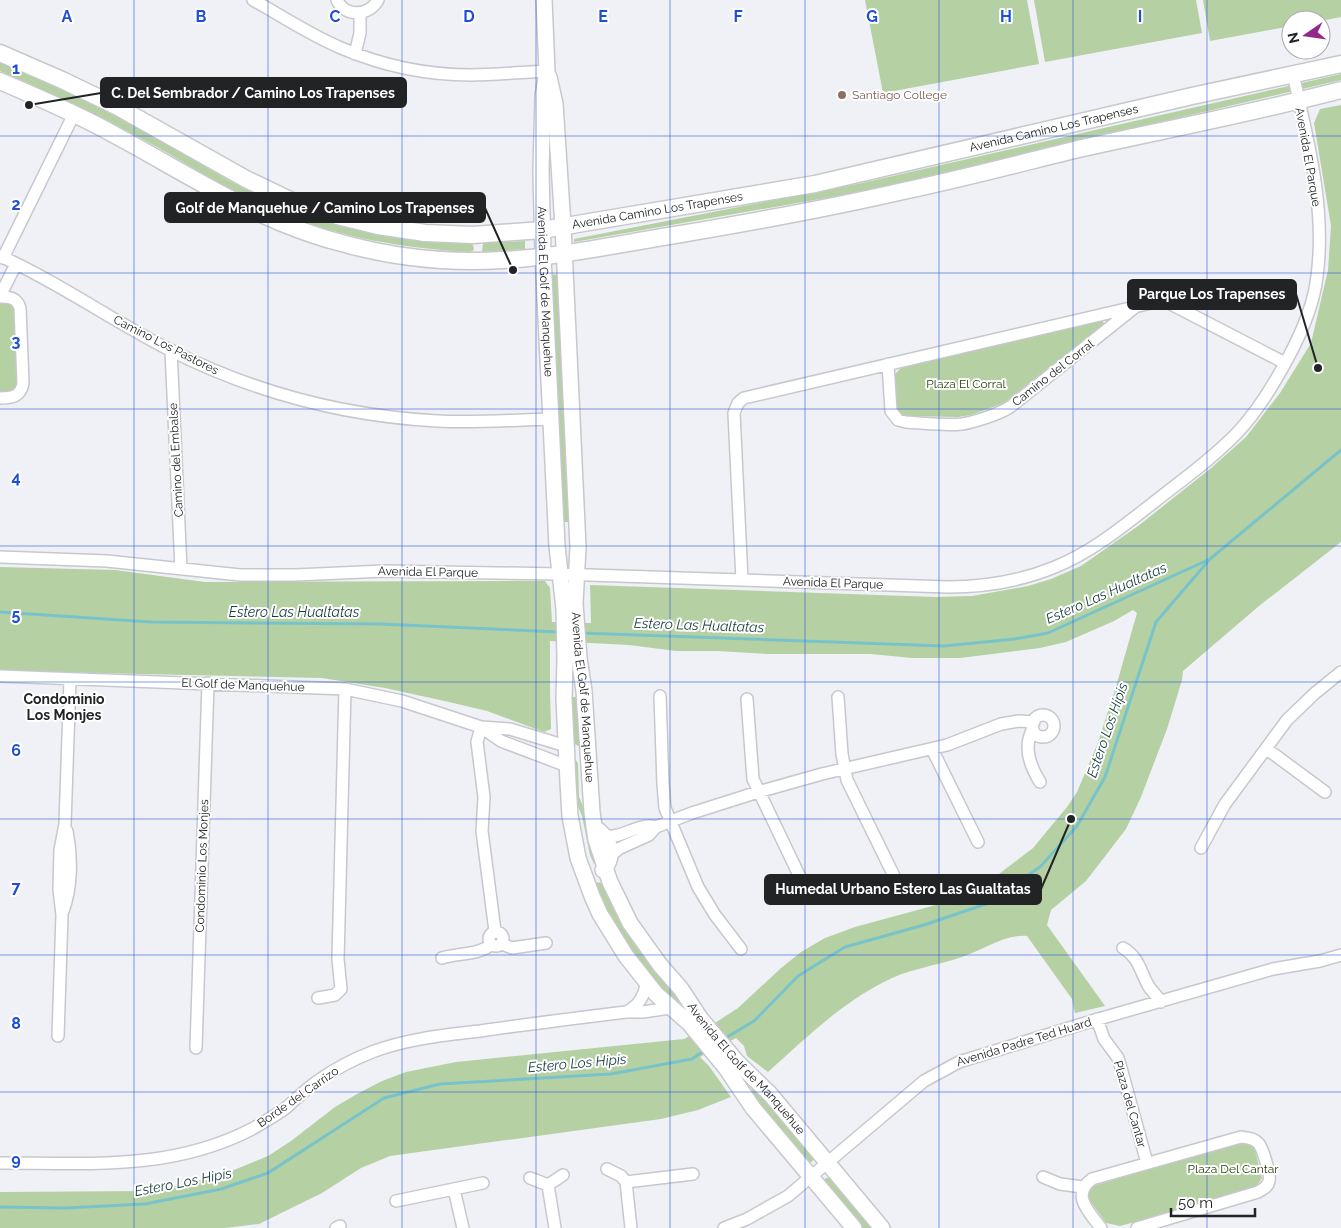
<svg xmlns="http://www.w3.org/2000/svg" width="1341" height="1228" font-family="Raleway,sans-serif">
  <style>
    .green { fill: #b5d0a3 }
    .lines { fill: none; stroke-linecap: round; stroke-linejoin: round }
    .stream { stroke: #78c3ca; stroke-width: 3 }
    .minor-casing { stroke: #c6c8cd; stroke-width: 14 }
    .tertiary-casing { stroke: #c6c8cd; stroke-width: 18 }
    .secondary-casing { stroke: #c6c8cd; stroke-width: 19 }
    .minor { stroke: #fff; stroke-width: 11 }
    .tertiary { stroke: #fff; stroke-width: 15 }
    .secondary { stroke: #fff; stroke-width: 16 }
    .grid { fill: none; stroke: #1d4ed8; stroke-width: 1; stroke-opacity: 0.55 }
    .education-dot { fill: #8d6e63; stroke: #fff; stroke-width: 2 }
    .labels { text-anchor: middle; stroke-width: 4; stroke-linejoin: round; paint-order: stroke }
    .education-label { font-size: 12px; fill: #785e54; stroke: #fff; text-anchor: start }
    .street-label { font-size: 12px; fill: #222325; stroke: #fff }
    .park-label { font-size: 12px; fill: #25400b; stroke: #fff }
    .water-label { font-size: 14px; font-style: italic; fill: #153a3d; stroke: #fff }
    .neighbourhood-label { font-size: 14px; font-weight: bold; fill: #222325; stroke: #fff }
    .grid-label { font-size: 16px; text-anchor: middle; font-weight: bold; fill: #1d4ed8; stroke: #fff; stroke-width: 4; stroke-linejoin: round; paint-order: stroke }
    .leader { fill: none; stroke: #222325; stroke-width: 2 }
    .callout-dot { fill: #222325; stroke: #fff; stroke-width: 2 }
    .callout { fill: #222325; stroke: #222325; stroke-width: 2 }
    .callout-label { font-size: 14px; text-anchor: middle; font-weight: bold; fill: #fff }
  </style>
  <rect width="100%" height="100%" fill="#eff1f7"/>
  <path class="green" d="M865,0H1027L1039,64L883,93Z
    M1034,0H1196L1202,33L1045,62Z
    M1203,0H1341V17L1321,21L1291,20V26L1210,41Z
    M0,62C54,85 105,110 157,138C182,152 207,168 232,182C305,220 388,245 472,243L474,248L473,251L468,252C404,248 341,238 280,213C237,196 197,170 157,147C106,119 54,94 0,71Z
    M1341,74V80L866,191L574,242V239L862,183Z
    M1341,105V542L1259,606L1183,671L1182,680L1167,729L1141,797L1126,829L1086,881L1051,910L1047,925L1105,1006L1075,1013L1072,999L1027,936C1004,934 984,950 962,957C935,966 907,969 882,983C839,1005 804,1040 768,1072L747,1056L744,1046L736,1038L700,1057L709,1066L731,1097L698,1110L661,1119L390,1156L361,1168L322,1193L259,1224L225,1228H0V1192L150,1191L182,1184L224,1174L268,1156L291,1141L335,1107L357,1094L382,1081L406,1072L456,1062L684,1039L718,1021L738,1008L780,969L801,952L825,938L855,927L947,902L966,891L991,880L1033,848L1067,807L1077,792L1097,745L1115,690L1137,613L1133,610L1114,621L1066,642L1040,648L960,658H912L871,654H767L717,651H676L629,645L550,641V691L551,729L544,732L487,711L449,702L385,688L322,678L0,671V567L115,570L205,582L545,581L550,588L552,622L591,623L590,585L936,597L972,596L1028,586L1051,579L1081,566L1138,526L1210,469L1246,437L1280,393L1311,343L1328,270L1331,226L1314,123L1320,109Z
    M525,241V249L482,252L483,243Z
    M559,274L571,518L568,522H564L562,519L550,275Z
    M0,304H10L14,309L17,385L12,391L0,392Z
    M1103,321L1104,324L1004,403L971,415L958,417L904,416L896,409L894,375L902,367Z
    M572,697H577L579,701L581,747L572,743L570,700Z
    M574,760H576L578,764L579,797L586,813L596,863L594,864L590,855L582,816L574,796Z
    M593,882L603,883L673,988L679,1002L667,998L631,953L602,904Z
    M753,1089H756L814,1158L812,1162L806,1161L754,1098L751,1092Z
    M1240,1142L1252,1145L1255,1150L1262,1178L1257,1186L1248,1191L1120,1226L1106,1223L1090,1201L1088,1192L1093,1186Z
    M826,1178H831L874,1228H862L824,1184V1180Z"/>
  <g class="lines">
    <path class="stream" d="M0,612L151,622L380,624L560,632
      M581,633L944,646L1015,639L1048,633L1210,559L1341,450
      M724,1039L754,1021L798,976L845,947L924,925L986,904L1040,867L1077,826L1105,777L1156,622L1210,559
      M0,1207L65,1208L145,1204L221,1189L268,1173L384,1098L440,1084L611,1074L692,1059L705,1050"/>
    <defs>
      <path id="minor" d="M253,0C282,16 310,35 341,48C381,65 427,75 471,75C496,75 522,72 547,71
        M337,0C345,18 369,16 378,0
        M355,54L360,33V13
        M0,256C60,283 114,322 172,351C254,392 345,416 437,421C475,423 513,420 550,419
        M3,258L74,114
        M0,296L16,264
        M0,297C10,297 17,298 20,308L23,383C21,397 11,398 0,398
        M171,350L181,569
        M888,364L891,411L898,420L906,422C924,423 944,426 962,424C975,422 999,414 1010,407L1134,308
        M0,557L107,561L240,575H296L384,571L559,574L948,587C985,587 1021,581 1055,567C1092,552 1122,527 1153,503C1182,480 1212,459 1237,433C1258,411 1274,384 1288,358C1302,332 1314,305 1317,276C1326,209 1308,140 1293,74
        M742,580L734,413L738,403L744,398L1160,301L1169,303L1285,363
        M0,676L345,689L402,701L481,727L510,729L566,746
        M660,696L663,784L665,808L698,887L715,915L741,949
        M838,697L842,754L847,780L894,876
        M747,699L753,779L810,898
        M1032 726a11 11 0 1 1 22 0a11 11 0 1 1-22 0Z
        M481,727L477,742L484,797L482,831L495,931
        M481,727L501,741L567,766
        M1033,729C1023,746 1030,766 1040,782
        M932,749L978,842
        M1266,749L1275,755L1325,792
        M605,836C623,839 638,822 656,827
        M1201,848L1225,804L1287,720L1314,694L1341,672
        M611,855L620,848L649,835L656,827L692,813L758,792L822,774L947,745L1001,724L1019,721L1034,722
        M63,911C72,887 72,856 67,831
        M489 939a7 7 0 1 1 14 0a7 7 0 1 1-14 0Z
        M502,944L512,948L546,943
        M1123,948C1139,957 1140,971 1148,985C1151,991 1157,995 1161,1002
        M442,958C457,953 481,955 491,944
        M318,998L335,995L341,989L338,959L345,689
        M626,1012C639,1006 644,996 647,982
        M1097,1019L1104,1039L1118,1058L1121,1068L1147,1163
        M58,1036L62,915L59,889L60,850L65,824L70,679
        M196,1048L208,683
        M0,1163C88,1163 171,1171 252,1129C264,1122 277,1115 287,1107C297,1098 307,1088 319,1080C335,1069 354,1059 372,1052C406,1039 444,1035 480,1031C528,1024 577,1018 626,1012H643L670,1008
        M607,1169L621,1176L626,1182L631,1228
        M1043,1177L1060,1184L1083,1187
        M530,1178L548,1185
        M626,1182L693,1174
        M548,1185L555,1228
        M548,1185L563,1175
        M454,1189L463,1228
        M396,1201L483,1183
        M336,1228L340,1226
        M724,1228L747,1219L788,1196L924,1081L959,1062L1095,1020L1273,969L1320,961L1341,955
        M1101,1228C1090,1213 1070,1195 1092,1179L1241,1137C1248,1138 1254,1138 1259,1144C1263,1150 1271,1175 1269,1181C1268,1187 1263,1189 1258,1192L1137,1228"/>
      <g id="tertiary">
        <path id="s1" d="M544,0L547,71L543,96L541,171L543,256L557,546L564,609L565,659L564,699L568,782L570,816L578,858L592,896L600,914L626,956L656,994L689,1023L726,1068L753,1108L854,1228"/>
        <path id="s2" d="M549,77L555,104L563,226L578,547L575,603L579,658L584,691L592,812L596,840L610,882L630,923L660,965L681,989L700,1018L738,1063L770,1094L882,1228"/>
        <path d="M594,827C609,837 617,854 603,870"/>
      </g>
      <g id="secondary">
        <path id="s3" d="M0,53L62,80L116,106L246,179L292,201L337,216L378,226L425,233L473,235L542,230L815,184L1192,96L1341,64"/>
        <path d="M0,81C39,98 78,114 115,135C193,177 261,224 349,245C398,258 451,263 502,260C558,257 613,245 669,236C747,223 825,209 903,191C960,179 1017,164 1074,150C1163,130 1253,113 1341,90"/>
      </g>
    </defs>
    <use href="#minor" class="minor-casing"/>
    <use href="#tertiary" class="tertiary-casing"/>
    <use href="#secondary" class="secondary-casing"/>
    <use href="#minor" class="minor"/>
    <use href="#tertiary" class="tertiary"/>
    <use href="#secondary" class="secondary"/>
  </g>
  <path class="grid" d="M134,0V1228M268,0V1228M402,0V1228M536,0V1228M670,0V1228M805,0V1228M939,0V1228M1073,0V1228M1207,0V1228M0,136H1341M0,273H1341M0,409H1341M0,546H1341M0,682H1341M0,819H1341M0,955H1341M0,1092H1341"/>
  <circle class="education-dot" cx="842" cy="95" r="5"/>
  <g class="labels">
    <g class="education-label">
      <text x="852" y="99">Santiago College</text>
    </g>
    <g class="street-label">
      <text dy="4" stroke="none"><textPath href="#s3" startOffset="1104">Avenida Camino Los Trapenses</textPath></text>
      <text transform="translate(1308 157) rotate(80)" y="4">Avenida El Parque</text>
      <text dy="4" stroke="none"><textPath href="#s3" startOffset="699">Avenida Camino Los Trapenses</textPath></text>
      <text dy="4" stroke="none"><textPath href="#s1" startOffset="292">Avenida El Golf de Manquehue</textPath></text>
      <text transform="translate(166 345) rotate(27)" y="4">Camino Los Pastores</text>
      <text transform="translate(1053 373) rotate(-38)" y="4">Camino del Corral</text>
      <text transform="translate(176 460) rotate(-93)" y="4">Camino del Embalse</text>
      <text transform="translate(428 572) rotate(1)" y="4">Avenida El Parque</text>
      <text transform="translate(833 583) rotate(2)" y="4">Avenida El Parque</text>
      <text transform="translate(243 685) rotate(2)" y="4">El Golf de Manquehue</text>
      <text dy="4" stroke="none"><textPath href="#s2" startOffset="622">Avenida El Golf de Manquehue</textPath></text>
      <text transform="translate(202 866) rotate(-88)" y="4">Condominio Los Monjes</text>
      <text transform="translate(1024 1042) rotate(-17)" y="4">Avenida Padre Ted Huard</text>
      <text dy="4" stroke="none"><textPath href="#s2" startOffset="1042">Avenida El Golf de Manquehue</textPath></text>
      <text transform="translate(298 1097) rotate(-35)" y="4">Borde del Carrizo</text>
      <text transform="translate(1130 1104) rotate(74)" y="4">Plaza del Cantar</text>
    </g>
    <g class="park-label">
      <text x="966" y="388">Plaza El Corral</text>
      <text x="1233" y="1173">Plaza Del Cantar</text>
    </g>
    <g class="water-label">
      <text transform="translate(1106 593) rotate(-24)" y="5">Estero Las Hualtatas</text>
      <text x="294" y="617">Estero Las Hualtatas</text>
      <text transform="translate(699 625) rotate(2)" y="5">Estero Las Hualtatas</text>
      <text transform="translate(1107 730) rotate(-71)" y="5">Estero Los Hipis</text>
      <text transform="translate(577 1063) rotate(-5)" y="5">Estero Los Hipis</text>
      <text transform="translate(183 1182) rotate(-11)" y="5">Estero Los Hipis</text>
    </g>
    <g class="neighbourhood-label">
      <text x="64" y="704">Condominio<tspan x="64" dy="16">Los Monjes</tspan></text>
    </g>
  </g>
  <g class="grid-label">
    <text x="67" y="22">A</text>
    <text x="201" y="22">B</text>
    <text x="335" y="22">C</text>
    <text x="469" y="22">D</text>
    <text x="603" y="22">E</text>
    <text x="738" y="22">F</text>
    <text x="872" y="22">G</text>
    <text x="1006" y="22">H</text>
    <text x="1140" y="22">I</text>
    <text x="16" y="74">1</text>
    <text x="16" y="210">2</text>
    <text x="16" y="347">3</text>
    <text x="16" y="483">4</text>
    <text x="16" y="620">5</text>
    <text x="16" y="756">6</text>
    <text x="16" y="893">7</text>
    <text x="16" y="1029">8</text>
    <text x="16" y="1165">9</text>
  </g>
  <path class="leader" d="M29 105L101 93M513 270L485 208M1318 368L1296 294M1071 819L1041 889"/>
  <g class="callout-dot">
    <circle cx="29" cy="105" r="5"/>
    <circle cx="513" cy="270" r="5"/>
    <circle cx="1318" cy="368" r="5"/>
    <circle cx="1071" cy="819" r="5"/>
  </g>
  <g class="callout">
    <rect x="101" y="78" width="305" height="29" rx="5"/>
    <rect x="165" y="193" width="320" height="29" rx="5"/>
    <rect x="1128" y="280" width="168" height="29" rx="5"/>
    <rect x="765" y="875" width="276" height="29" rx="5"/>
  </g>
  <g class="callout-label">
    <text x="253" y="98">C. Del Sembrador / Camino Los Trapenses</text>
    <text x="325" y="213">Golf de Manquehue / Camino Los Trapenses</text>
    <text x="1212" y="299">Parque Los Trapenses</text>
    <text x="903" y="894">Humedal Urbano Estero Las Gualtatas</text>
  </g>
  <g transform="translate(1306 35) rotate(257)"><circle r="24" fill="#ffffff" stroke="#a7a7a8"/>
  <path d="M0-4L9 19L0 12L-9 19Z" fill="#94288a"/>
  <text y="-8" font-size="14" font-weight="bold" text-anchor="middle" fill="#222325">N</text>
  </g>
  <path d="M1171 1208v8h84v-8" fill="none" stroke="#222325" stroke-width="2.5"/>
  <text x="1178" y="1208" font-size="15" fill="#222325" stroke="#ffffff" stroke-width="4" paint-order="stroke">50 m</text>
</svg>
